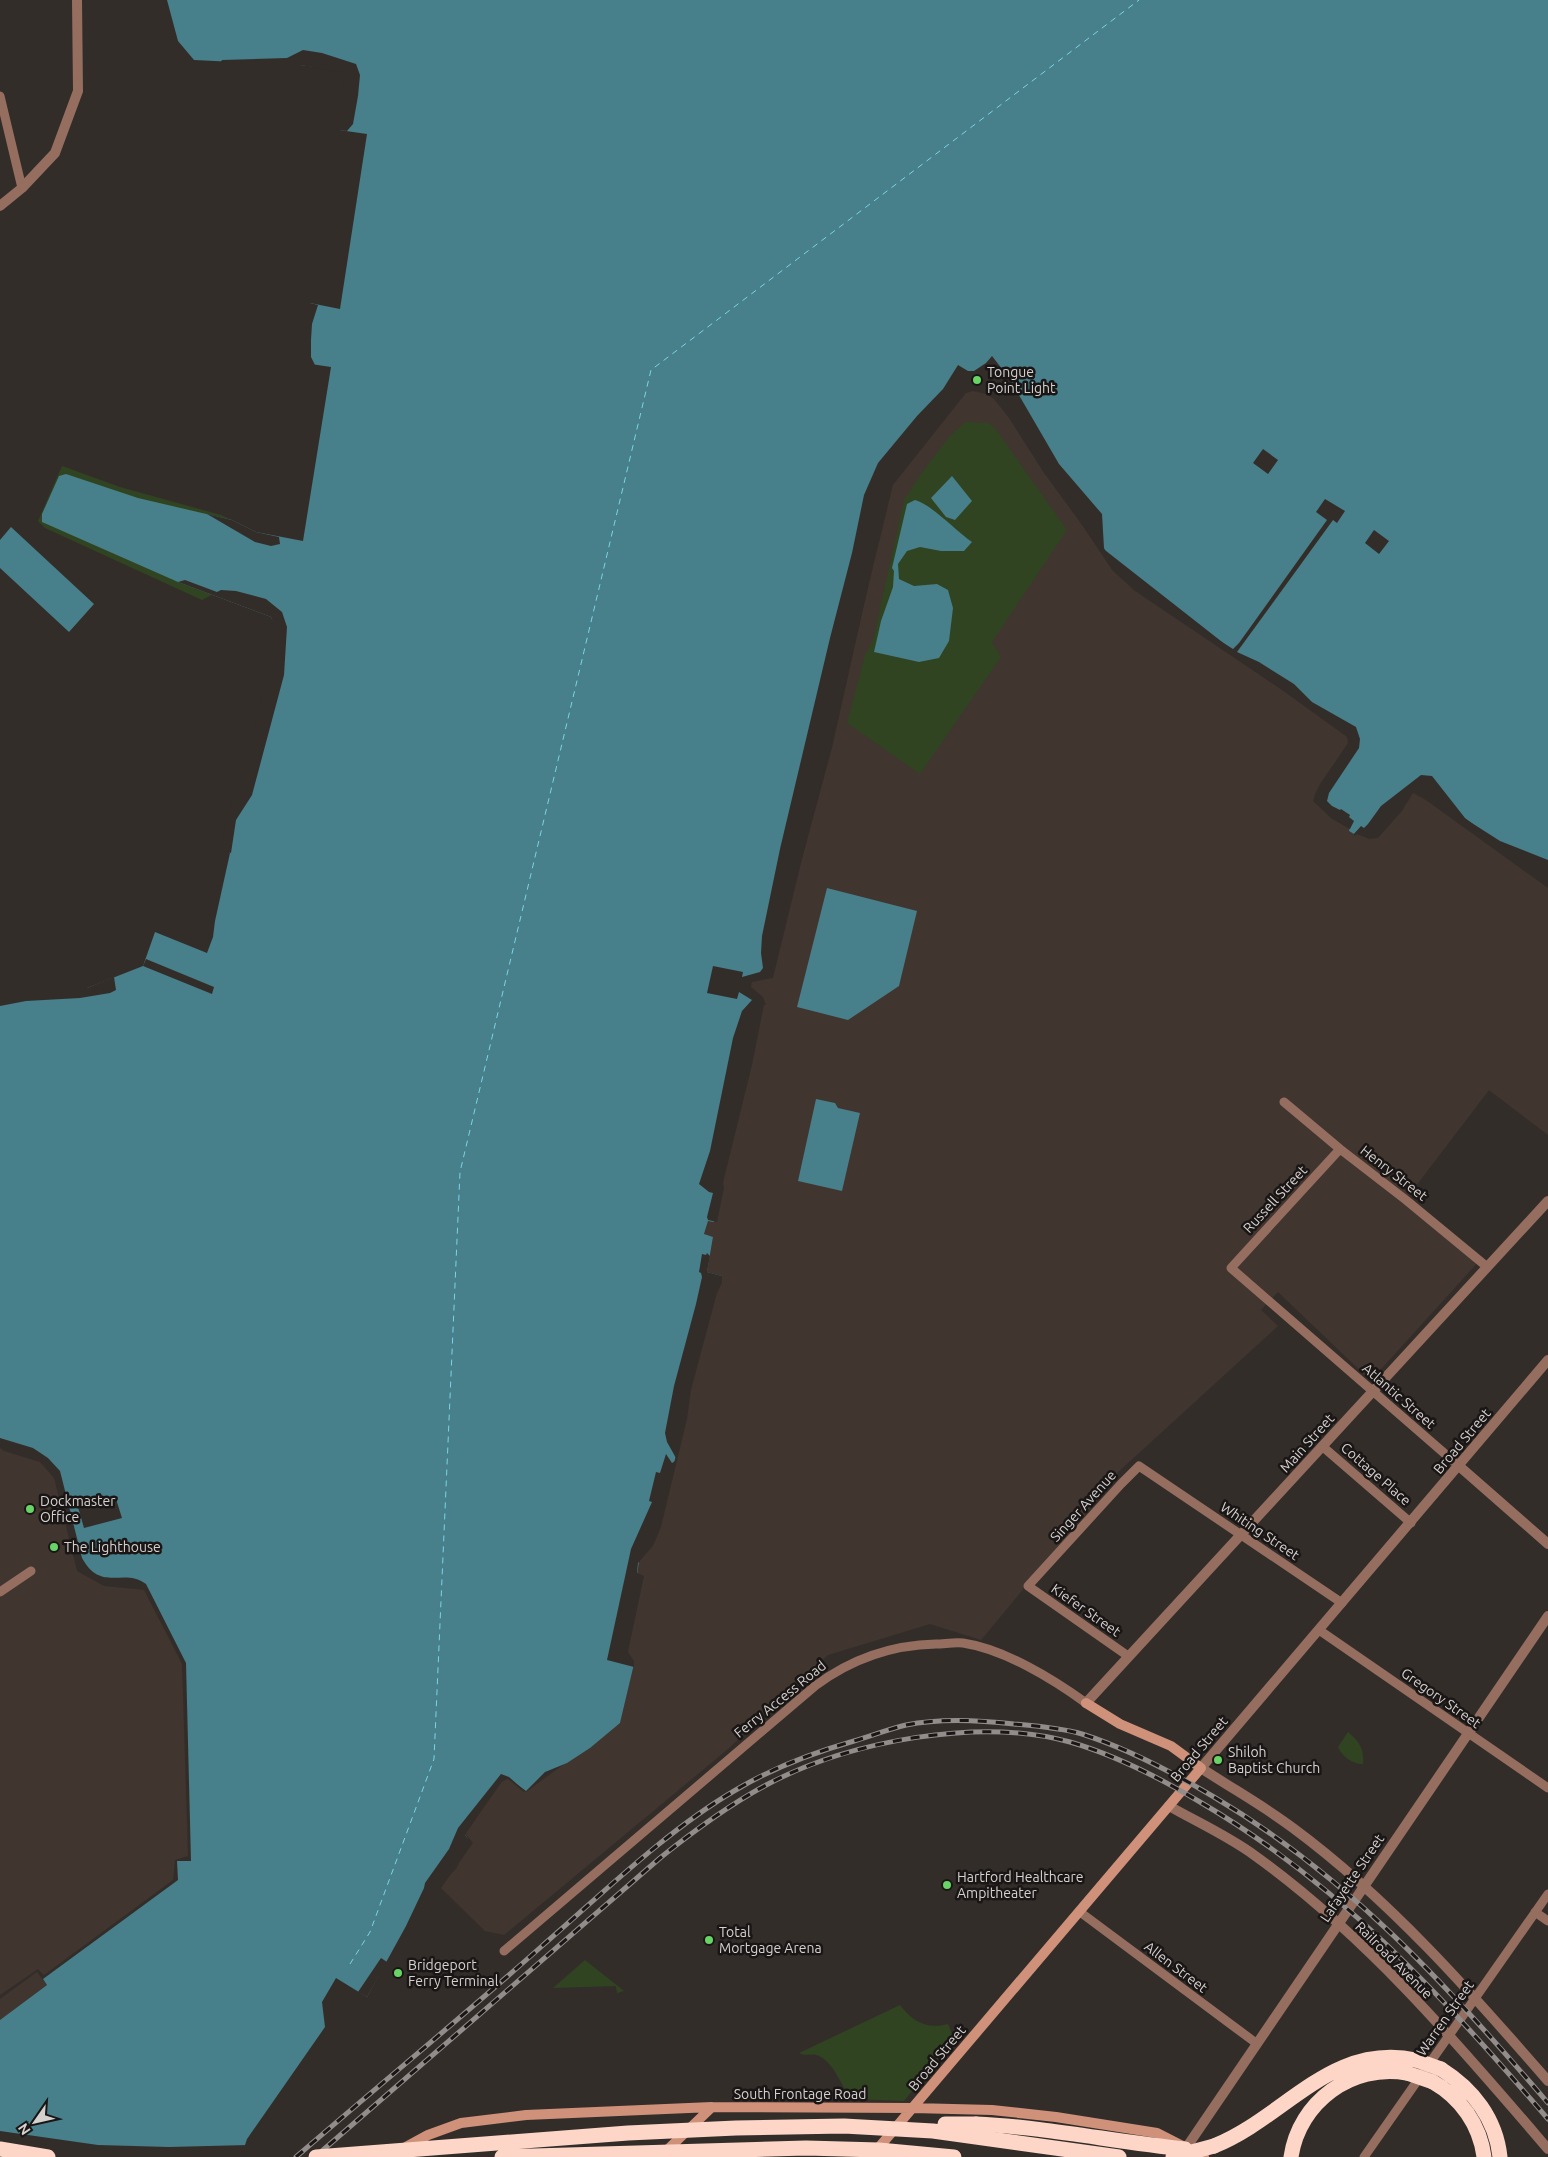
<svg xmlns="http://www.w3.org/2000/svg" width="1548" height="2157" font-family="Ubuntu,sans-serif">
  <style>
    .built { fill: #41352f }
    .green { fill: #304421 }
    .water { fill: #477f8a }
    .pier { fill: #332d2a }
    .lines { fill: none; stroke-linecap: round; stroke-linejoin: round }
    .ferry { stroke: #78d6e7; stroke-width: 1; stroke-dasharray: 6 5; stroke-linecap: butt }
    .minor { stroke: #956e5f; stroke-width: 9 }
    .tertiary { stroke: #956e5f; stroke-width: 10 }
    .secondary { stroke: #cf9179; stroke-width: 10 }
    .motorway { stroke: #fdd6c7; stroke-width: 15 }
    .rail-casing { stroke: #928d8b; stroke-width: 5 }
    .rail { stroke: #191615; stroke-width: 3; stroke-dasharray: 9; stroke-linecap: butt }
    .motorway-bridge { stroke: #fdd6c7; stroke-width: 15 }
    .poi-dot { fill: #67d465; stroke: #191615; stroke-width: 2 }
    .labels { text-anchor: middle; stroke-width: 5; stroke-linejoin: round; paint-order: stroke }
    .poi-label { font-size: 14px; fill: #d5d1cf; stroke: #191615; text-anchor: start }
    .street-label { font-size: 14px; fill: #d5d1cf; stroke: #191615 }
  </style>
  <rect width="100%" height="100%" fill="#332d2a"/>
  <path class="built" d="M973,388L987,391L1011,417L1112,570L1135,591L1349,735L1350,831L1412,790L1548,888V1135L1489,1090L1406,1199L1480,1260L1373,1378L1369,1379L1278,1292L1261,1310L1278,1326L1105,1484L1108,1487L981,1640L930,1624L828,1655L728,1749L504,1935L485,1931L441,1888L473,1843L465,1833L506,1776L526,1792L620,1723L634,1664L626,1653L634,1575L714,1293L722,1276L707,1272L713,1237L704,1235L708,1220L714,1222L750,980L770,977L832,748L891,484L964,391Z
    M0,1448L4,1451L40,1462L54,1478L77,1571L104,1586L144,1590L182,1664L188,1856L175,1860L173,1880L44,1975L38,1969L0,1995Z
    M37,1972L47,1985L0,2020V1999Z"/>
  <path class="green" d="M965,422L989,423L995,428L1067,530L992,642L1001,657L920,774L847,723L865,655L873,640L904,500L923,471L950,436Z
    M62,466L120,487L221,515L232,520L242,536L221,590L202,600L45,528L38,521Z
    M1348,1732C1360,1742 1364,1749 1363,1764C1353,1764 1342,1757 1338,1747Z
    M585,1960L624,1991L617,1993L616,1986L553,1988Z
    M900,2005C912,2021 927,2030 948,2024C952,2033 954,2038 948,2047L904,2101L852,2099C841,2087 836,2066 821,2057C813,2052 806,2057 799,2053Z"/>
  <path class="water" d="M167,0H1548V860L1500,841L1453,811L1412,790L1382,830L1357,831L1354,834L1349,831L1350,827L1316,801L1351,743L1349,735L1240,656L1101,547L995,397L973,388L964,391L891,484L770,977L753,979L749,988L761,999L720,1184L714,1222L708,1221L704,1234L713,1237L707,1272L722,1276L714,1293L688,1389L685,1418L664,1504L639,1561L626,1653L634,1664L620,1723L590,1748L567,1763L545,1772L526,1791L507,1777L499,1779L464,1833L468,1839L432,1884L424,1888L406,1926L367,1997L336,1978L322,2002L325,2027L247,2139L241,2157H0V2020L47,1985L43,1979L178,1880L177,1861H191L186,1663L146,1584C124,1567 101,1593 82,1558L60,1471L48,1458L33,1448L0,1438V997L87,988L143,966L155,932L207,953L213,937L215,921L230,853L224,846L244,796L279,637L271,617L178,582L42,522V514L59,476L66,474L138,498L232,520L256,532L303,541L331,367L304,363L310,303L340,309L367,134L339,130L347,80L343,70L300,65L194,60L178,41Z
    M952,476L972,501L955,520L946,517L931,498Z
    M915,500C931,504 956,531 972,542L964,551H941L920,547L907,551L898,564L899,579L914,586L937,584L948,590L953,608L949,641L939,658L919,662L874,652L881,621L893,587L894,571L892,568L907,504Z
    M11,527L94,604L69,632L0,568V540Z
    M827,888L917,911L899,986L848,1020L797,1007Z
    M816,1099L835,1103L838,1108L860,1113L842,1191L798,1181Z"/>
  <path class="pier" d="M303,50L322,53L356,64L360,75L358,96L353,124L347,131L337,130L344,80L342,72L300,65H219L222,60L287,58Z
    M310,303L318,305L312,324L311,340V357L315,365L302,364L299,340L308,304Z
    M992,356L1009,378L1059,464L1102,514L1104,548L1107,554L1099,548L1044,473L1009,418L994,399L986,394L973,391L966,393L893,485L773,978L752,982L751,987L763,997L766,1005H764L752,1065L723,1183L724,1188L717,1222L708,1220L707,1217L713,1193L709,1192L699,1184L710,1151L733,1038L742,1011L752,1000L739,992L737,999L707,993L713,966L743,972L742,977L760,972L763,968L761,953L762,936L780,849L830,638L852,553L864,495L878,463L917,416L943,389L958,365L968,371H974L986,363Z
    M1263,449L1278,460L1268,474L1253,463Z
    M1325,499L1345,511L1337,523L1333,520L1237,652L1259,662L1294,684L1312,702L1356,727L1360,739L1359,748L1329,793L1327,801L1332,806L1340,810L1341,809L1350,815L1349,817L1354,821L1350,829L1332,819L1313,801L1315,794L1320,784L1348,743L1347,737L1238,658L1203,630L1233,649L1239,643L1327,520L1316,512Z
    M207,514L232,520L256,532L279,537L280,544L271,546L255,542Z
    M1374,530L1389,541L1379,554L1365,543Z
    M185,580L217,592L221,590L236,591L266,599L282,612L287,627L284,675L252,795L236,820L231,853L225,851L221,845L231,802L241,795L256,719L277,637L271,617L178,582Z
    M1421,775L1432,776L1465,818L1496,842L1451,813L1413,793L1402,811L1378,838L1369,839L1357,834L1354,836V834L1361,826L1364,828L1368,824L1381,806Z
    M146,959L214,987L212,994L143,966Z
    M114,977L116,990L110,993L80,998L26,1001L0,1006V995L61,988H87Z
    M707,1253L710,1256L707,1272L722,1276V1283L717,1293L691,1390L687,1419L661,1527L653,1546L638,1563L637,1573L644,1576L628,1652L634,1661V1667L607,1660L631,1549L652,1502L649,1501L656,1472L660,1473L666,1454L672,1463L675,1461L676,1458L667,1442L665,1433L674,1386L696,1304L702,1277L701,1273L699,1272L702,1254L706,1255Z
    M115,1496L122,1518L84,1528L78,1507Z
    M501,1774L509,1777L525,1791L524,1792L508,1779L501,1782L465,1835L470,1841L456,1869L442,1882L429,1888H424L425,1883L449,1849L458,1828Z
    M381,1958L387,1962L367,1997L358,1992Z
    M0,2131L98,2145L169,2147L248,2145L244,2157H0Z"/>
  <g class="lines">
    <path class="ferry" d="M350,1964L370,1932L434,1759L460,1172L651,370L1139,0"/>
    <path class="minor" d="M0,96L22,188
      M1284,1102L1340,1149L1406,1200L1486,1266
      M1340,1149L1231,1268L1459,1466
      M1322,1446L1411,1523
      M0,1592L31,1571
      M1319,1630L1548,1788
      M1128,1656L1028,1586L1121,1484L1139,1466L1342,1603
      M1080,1912L1256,2043
      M1535,1912L1548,1921
      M504,1951L815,1686C851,1659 890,1645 936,1644C944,1644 954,1642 963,1643C1004,1649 1053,1679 1086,1703
      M1364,2157L1548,1894"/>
    <path class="tertiary" d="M0,206L22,188L55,153L78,91L77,0
      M1548,1360L1201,1768C1231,1788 1264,1806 1293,1828C1389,1899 1470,1991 1548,2081
      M1459,1466L1548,1544
      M1086,1703L1548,1201
      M1169,1806C1197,1822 1228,1836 1254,1855C1367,1936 1458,2044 1548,2149
      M1182,2154L1548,1616"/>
    <path class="secondary" d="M406,2147L428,2135L461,2123L526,2115L712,2107L913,2108L992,2110L1056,2117L1157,2133L1204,2157
      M875,2152L1201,1768L1171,1746L1120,1724L1086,1703
      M664,2153L712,2107"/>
    <path class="motorway" d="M1441,2069C1473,2089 1496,2119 1500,2157
      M1433,2082C1461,2098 1480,2125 1484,2157
      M976,2124C1046,2127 1115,2142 1185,2149
      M1214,2146C1286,2117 1331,2042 1416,2060
      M0,2149L48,2157
      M1291,2157C1299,2102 1352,2063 1407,2073"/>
    <defs>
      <path id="rail" d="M296,2157C378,2086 461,2018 542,1946C602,1894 666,1831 734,1791C772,1768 812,1753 854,1741C871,1736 889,1729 906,1725C940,1718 979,1720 1014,1724C1036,1726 1061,1728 1082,1734C1129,1749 1172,1772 1214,1797C1349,1877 1448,1986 1548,2103
        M315,2157L660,1858C695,1830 730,1804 770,1783C851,1741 980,1717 1070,1742C1115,1755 1160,1778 1200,1802C1342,1885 1442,1996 1548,2119"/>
    </defs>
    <use href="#rail" class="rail-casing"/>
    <use href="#rail" class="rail"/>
    <path class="motorway-bridge" d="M1416,2060L1441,2069
      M1407,2073L1433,2082
      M945,2124H976
      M316,2157L628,2133L736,2128L844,2126L933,2131L1119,2157
      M502,2157L806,2148L879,2150L954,2157
      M1173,2157L1214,2146"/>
  </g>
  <g class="poi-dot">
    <circle cx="977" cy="380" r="5"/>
    <circle cx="30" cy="1509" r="5"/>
    <circle cx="54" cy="1547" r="5"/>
    <circle cx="1218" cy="1760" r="5"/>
    <circle cx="947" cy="1885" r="5"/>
    <circle cx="709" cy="1940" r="5"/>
    <circle cx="398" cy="1973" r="5"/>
  </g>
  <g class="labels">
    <g class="poi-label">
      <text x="987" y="377">Tongue<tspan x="987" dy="16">Point Light</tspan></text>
      <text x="40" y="1506">Dockmaster<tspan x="40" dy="16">Office</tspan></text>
      <text x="64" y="1552">The Lighthouse</text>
      <text x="1228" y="1757">Shiloh<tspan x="1228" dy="16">Baptist Church</tspan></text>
      <text x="957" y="1882">Hartford Healthcare<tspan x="957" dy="16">Ampitheater</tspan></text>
      <text x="719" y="1937">Total<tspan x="719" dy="16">Mortgage Arena</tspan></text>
      <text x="408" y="1970">Bridgeport<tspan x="408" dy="16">Ferry Terminal</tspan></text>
    </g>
    <g class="street-label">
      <text transform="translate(1394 1173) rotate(38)" y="5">Henry Street</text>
      <text transform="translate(1275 1199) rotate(-47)" y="5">Russell Street</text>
      <text transform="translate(1399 1396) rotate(41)" y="5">Atlantic Street</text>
      <text transform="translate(1462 1441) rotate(-50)" y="5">Broad Street</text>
      <text transform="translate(1307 1443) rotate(-48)" y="5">Main Street</text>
      <text transform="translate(1376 1474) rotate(41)" y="5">Cottage Place</text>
      <text transform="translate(1083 1506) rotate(-48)" y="5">Singer Avenue</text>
      <text transform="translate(1260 1531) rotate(34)" y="5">Whiting Street</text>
      <text transform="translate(1086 1610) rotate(35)" y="5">Kiefer Street</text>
      <text transform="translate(1441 1698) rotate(35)" y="5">Gregory Street</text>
      <text transform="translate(780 1699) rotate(-39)" y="5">Ferry Access Road</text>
      <text transform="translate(1199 1749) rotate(-50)" y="5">Broad Street</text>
      <text transform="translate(1352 1878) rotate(-56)" y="5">Lafayette Street</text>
      <text transform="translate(1394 1960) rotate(45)" y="5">Railroad Avenue</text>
      <text transform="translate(1176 1967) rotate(37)" y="5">Allen Street</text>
      <text transform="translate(1445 2018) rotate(-55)" y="5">Warren Street</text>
      <text transform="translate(937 2058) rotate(-50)" y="5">Broad Street</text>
      <text x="800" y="2099">South Frontage Road</text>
    </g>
  </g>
  <g transform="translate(35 2122) rotate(236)" stroke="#191615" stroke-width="4" paint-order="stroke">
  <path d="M0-4L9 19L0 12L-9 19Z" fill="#d5d1cf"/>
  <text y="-8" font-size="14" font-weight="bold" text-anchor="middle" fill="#d5d1cf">N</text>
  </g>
</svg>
